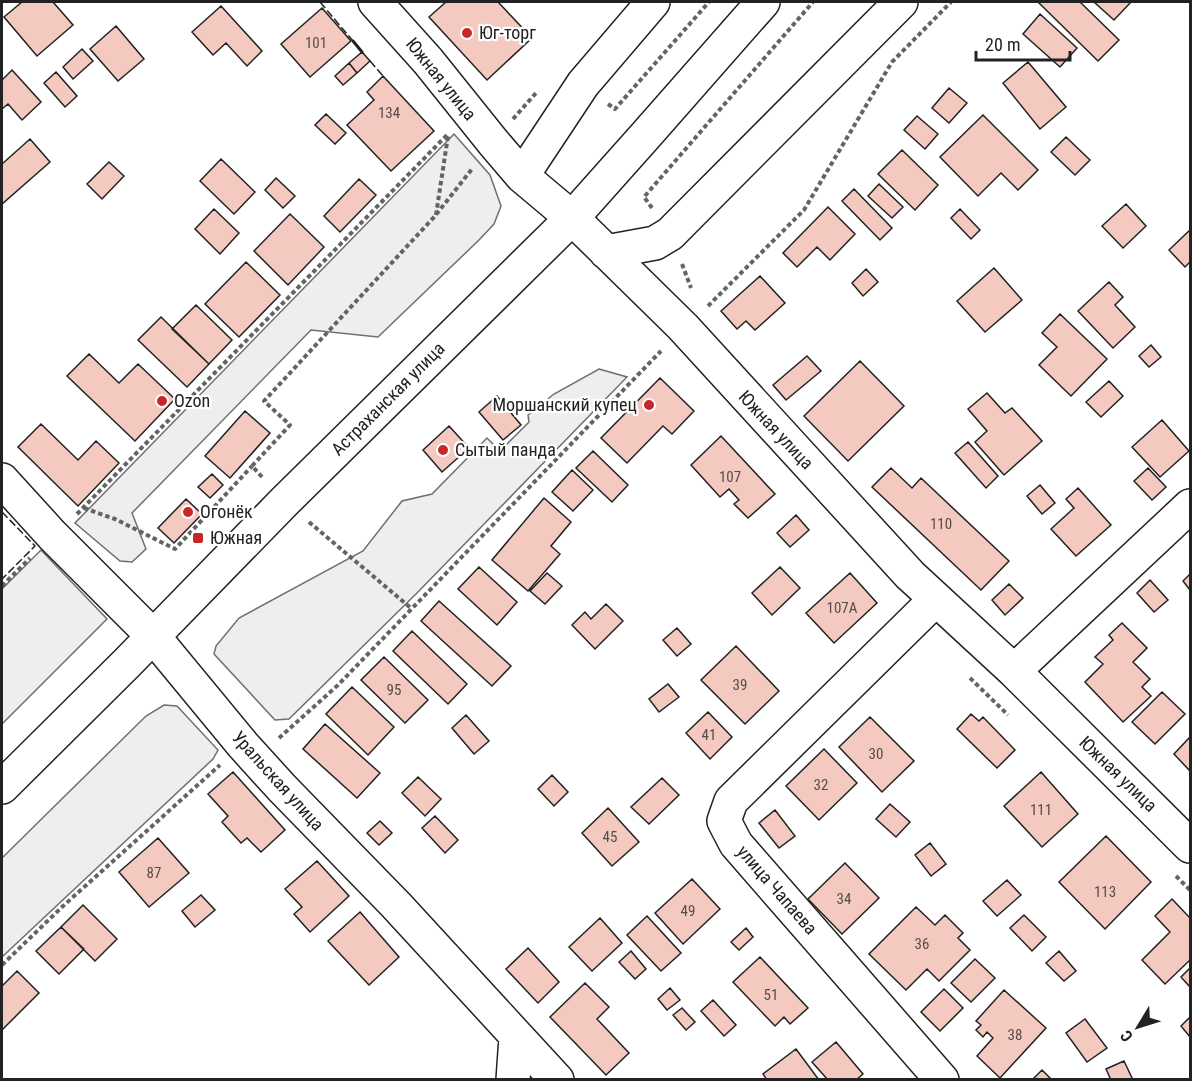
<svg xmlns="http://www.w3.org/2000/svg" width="1192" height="1081" font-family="'Roboto Condensed',sans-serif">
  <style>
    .green { fill: #eee; stroke: #6f6f6f; stroke-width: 1.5 }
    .building { fill: #f3c9c0; stroke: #222; stroke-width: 1.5 }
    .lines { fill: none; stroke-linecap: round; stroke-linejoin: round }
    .minor-casing { stroke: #222; stroke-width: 36 }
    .major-casing { stroke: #222; stroke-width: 36 }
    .path { stroke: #646464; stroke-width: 4; stroke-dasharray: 4.5 3; stroke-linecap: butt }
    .minor { stroke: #fff; stroke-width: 33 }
    .major { stroke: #fff; stroke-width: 33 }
    .fence { stroke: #222; stroke-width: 1.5; stroke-dasharray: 8 3; stroke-linecap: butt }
    .wall { stroke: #222; stroke-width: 3 }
    .poi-dot { fill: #c62828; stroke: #fff; stroke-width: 2 }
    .labels { text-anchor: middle; stroke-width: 4.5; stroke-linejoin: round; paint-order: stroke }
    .number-label { font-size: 15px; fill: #564c4a }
    .poi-label { font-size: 18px; fill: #222; stroke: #fff; text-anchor: start }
    .street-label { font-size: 18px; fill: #222; stroke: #fff }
  </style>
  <rect width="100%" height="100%" fill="#fff"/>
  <path class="green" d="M454,134L490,175L501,206L494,224L479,240L378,337L311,330L132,513L146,549L132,562L120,561L75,523Z
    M599,369L627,377L417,593L289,719L275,720L214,654L216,646L239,618L363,551L402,501L432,494L487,438L500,451L529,422L528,415L554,394Z
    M41,550L107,619L2,724V589Z
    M164,705L177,706L218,750L213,759L2,957V858L146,716Z"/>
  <path class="building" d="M22,2H53L73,25L37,56L4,17Z
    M446,2H498L532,38L487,80L429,17Z
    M1038,2H1080L1119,40L1098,61Z
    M1094,2H1131L1114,20Z
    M221,6L262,51L247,66L226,43L213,55L192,32Z
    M322,8L351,41L310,77L281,44Z
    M1040,14L1077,48L1060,67L1023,34Z
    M116,26L144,59L118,81L90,49Z
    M82,49L93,61L73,79L63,67Z
    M362,52L370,61L357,73L349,63Z
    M1028,62L1066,107L1040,129L1003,83Z
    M349,63L357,73L343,85L335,76Z
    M12,70L41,102L22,120L8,104L2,109V80Z
    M56,72L77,96L65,107L44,83Z
    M383,76L434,131L391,171L347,125L374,100L367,92Z
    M949,88L967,103L949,123L932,108Z
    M326,114L346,133L335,144L315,125Z
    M983,115L1038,170L1018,190L1001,173L978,196L940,157Z
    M917,116L938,134L925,149L904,130Z
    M1066,137L1090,160L1075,175L1051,152Z
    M30,139L50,162L2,204V164Z
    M902,150L938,185L915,210L878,174Z
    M221,159L255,192L234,214L200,181Z
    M109,162L124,176L102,199L87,184Z
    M276,178L295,196L283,208L265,190Z
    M359,179L376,195L340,232L324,216Z
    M879,184L903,207L892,218L868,196Z
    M854,189L892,228L880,240L842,201Z
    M1126,204L1146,226L1123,248L1102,226Z
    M828,207L855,234L830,260L817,247L797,267L783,253Z
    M214,209L239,233L220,254L195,229Z
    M960,209L980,230L971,239L951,218Z
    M290,214L324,247L288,285L254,251Z
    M1190,230V262L1185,267L1169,250Z
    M246,262L280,295L239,337L205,304Z
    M994,268L1022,300L985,332L957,301Z
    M866,269L878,282L863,296L852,283Z
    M760,276L785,303L755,330L746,321L737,329L721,311Z
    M1109,282L1123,297L1115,305L1135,327L1113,348L1078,311Z
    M196,305L232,340L209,364L172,329Z
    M1060,314L1107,359L1071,396L1039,365L1057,347L1042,333Z
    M161,317L209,364L187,387L138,340Z
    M1151,345L1161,357L1149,367L1139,356Z
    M89,354L119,383L138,364L175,399L135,441L67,376Z
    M807,356L821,371L786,400L773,385Z
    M860,361L904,406L848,461L804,416Z
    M660,378L694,411L672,434L663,426L627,463L601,438Z
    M1109,381L1123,396L1101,417L1086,402Z
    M987,393L1005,413L1012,408L1042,441L1004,475L975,442L987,431L968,409Z
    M497,396L521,425L503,440L479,412Z
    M245,411L270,433L230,478L205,456Z
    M1162,420L1189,451L1160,477L1132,447Z
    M41,424L78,460L96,441L119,463L78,506L18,447Z
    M449,426L469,448L442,472L423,450Z
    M721,436L775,494L748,518L734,504L739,500L729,489L720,497L691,465Z
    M968,442L998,476L986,488L955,453Z
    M593,451L628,485L612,502L576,468Z
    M891,468L912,488L921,478L1009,561L981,590L872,487Z
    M1148,468L1166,487L1152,500L1134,481Z
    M572,470L593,490L573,511L552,492Z
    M212,474L223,485L210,498L198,487Z
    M1040,485L1055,503L1042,514L1027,496Z
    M1078,488L1111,525L1076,556L1051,529L1074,508L1066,499Z
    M544,498L571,522L551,546L560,554L528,591L492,560Z
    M186,499L202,514L174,543L158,528Z
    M796,515L809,530L790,547L777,533Z
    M479,567L517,602L497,625L458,589Z
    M780,567L800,588L772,615L752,593Z
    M547,573L562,586L545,604L530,591Z
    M850,573L877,603L834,643L806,613Z
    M1190,574V590L1183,581Z
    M1150,580L1168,600L1154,612L1137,593Z
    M1009,584L1023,598L1005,615L992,600Z
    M439,601L511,666L492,686L421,621Z
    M606,604L623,621L595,649L572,625L585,612L591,619Z
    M1122,623L1147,648L1133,662L1150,679L1142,687L1151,696L1123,722L1085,682L1103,664L1095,657L1113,640L1109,635Z
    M677,628L691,644L677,656L663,640Z
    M412,631L467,684L448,704L393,651Z
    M736,646L779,691L745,724L701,680Z
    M384,657L428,700L405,723L361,680Z
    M668,684L679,697L659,712L649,699Z
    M352,687L394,727L368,755L326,714Z
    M1162,692L1185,714L1155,744L1132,722Z
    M708,712L732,737L710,759L686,733Z
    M971,714L979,721L983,717L1015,750L997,768L957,729Z
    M466,715L489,741L474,754L452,728Z
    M870,717L914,761L882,792L839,747Z
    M325,724L380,773L357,798L303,749Z
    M1190,737V771L1174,754Z
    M824,749L857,783L819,820L786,786Z
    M233,772L285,830L261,852L247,838L241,843L222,822L228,816L208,794Z
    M1041,772L1078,814L1042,847L1004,806Z
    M552,775L568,792L554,806L538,789Z
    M418,777L441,799L425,816L402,793Z
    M662,778L679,795L649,824L631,807Z
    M890,804L910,822L896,837L876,819Z
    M608,808L639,842L612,866L582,833Z
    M775,810L795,836L779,848L759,823Z
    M435,816L458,840L445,853L422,828Z
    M380,821L392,833L379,845L367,833Z
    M1106,836L1151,882L1105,929L1059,882Z
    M158,838L189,873L149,907L119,872Z
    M930,843L946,864L931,876L915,855Z
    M317,861L349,896L310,932L294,914L302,907L285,889Z
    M845,863L879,898L842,934L808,899Z
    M692,879L720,909L683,944L655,913Z
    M1007,880L1021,895L997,916L983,901Z
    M201,895L215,910L195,927L182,911Z
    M1172,899L1190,918V960L1165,984L1142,960L1170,932L1155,916Z
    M83,905L117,939L95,961L61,927Z
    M916,907L935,925L945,915L963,933L958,938L970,950L939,981L927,969L906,990L869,954Z
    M360,912L399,957L369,985L328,941Z
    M1024,915L1046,937L1032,951L1010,928Z
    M647,916L681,953L661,971L627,935Z
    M600,918L622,943L592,971L569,947Z
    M61,927L84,949L59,974L36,951Z
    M746,928L753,937L739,950L731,942Z
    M528,948L559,982L538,1003L506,969Z
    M631,951L646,969L635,979L619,962Z
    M1059,951L1076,971L1064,981L1046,963Z
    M760,957L808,1008L790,1024L784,1017L775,1026L733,982Z
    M975,959L995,978L971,1002L951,983Z
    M1190,968V987L1181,977Z
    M17,971L39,993L2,1030V986Z
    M585,983L609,1007L597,1019L629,1053L606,1075L550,1017Z
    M670,988L680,1000L667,1010L658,999Z
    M944,989L963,1008L940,1031L921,1012Z
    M1004,990L1046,1028L1000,1078L977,1056L993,1038L987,1032L983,1037L976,1030L981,1025L976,1021Z
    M713,1000L736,1025L724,1036L701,1011Z
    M682,1008L695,1022L686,1030L673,1015Z
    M1190,1017V1037L1181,1026Z
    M1085,1019L1107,1048L1087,1062L1066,1033Z
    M836,1042L863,1074L856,1080H828L812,1062Z
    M796,1049L819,1080H767L763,1074Z
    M1124,1061L1133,1080H1111L1106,1069Z
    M1042,1070L1052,1080H1032Z"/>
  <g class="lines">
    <defs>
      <path id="minor" d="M375,2L428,61L493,142L522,176L572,218L683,327L910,575L1014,671L1190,846
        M522,176L583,84L653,2
        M606,252L655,243L670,234L901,2
        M2,480L52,535L153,636L243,745L282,788L396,905L557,1080
        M936,599L731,801L724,821L736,844L942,1080
        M1014,671L1190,506
        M513,1080L516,1037"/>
      <path id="major" d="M2,787L126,664L285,501L572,218L646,135L763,2"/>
    </defs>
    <use href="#minor" class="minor-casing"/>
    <use href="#major" class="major-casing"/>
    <path class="path" d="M608,104L615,109L709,2
      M513,119L536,93
      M652,208L644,197L813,2
      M436,215L448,136
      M682,264L691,288
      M708,306L804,210L892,62L951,2
      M262,477L252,466L290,425L264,401L435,216L472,169
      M84,508L115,519L175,549L252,466
      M77,514L447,135
      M309,522L412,609
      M2,586L30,558
      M970,678L1008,715
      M279,738L338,685L661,351
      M1176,876L1190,890
      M2,965L62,907L220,765"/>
    <use href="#minor" class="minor"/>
    <use href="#major" class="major"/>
    <path class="fence" d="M320,2L353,41
      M370,61L383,76
      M2,512L35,546L2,579"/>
    <path class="wall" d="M353,41L362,52"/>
  </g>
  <g class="poi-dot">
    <circle cx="467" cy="33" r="6"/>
    <circle cx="162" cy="401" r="6"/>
    <circle cx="649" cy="405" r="6"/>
    <circle cx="443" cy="450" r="6"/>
    <circle cx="188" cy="512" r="6"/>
    <rect x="192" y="532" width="12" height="12" rx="3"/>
  </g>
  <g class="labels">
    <g class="number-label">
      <text x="316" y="48">101</text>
      <text x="389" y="118">134</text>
      <text x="730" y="482">107</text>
      <text x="941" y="529">110</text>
      <text x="842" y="613">107А</text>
      <text x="740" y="690">39</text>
      <text x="394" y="695">95</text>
      <text x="709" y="740">41</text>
      <text x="876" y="759">30</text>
      <text x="821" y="790">32</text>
      <text x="1041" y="815">111</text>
      <text x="610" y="842">45</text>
      <text x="154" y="878">87</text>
      <text x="1105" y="897">113</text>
      <text x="844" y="904">34</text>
      <text x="688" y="916">49</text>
      <text x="922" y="949">36</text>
      <text x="771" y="1000">51</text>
      <text x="1015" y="1040">38</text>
    </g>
    <g class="poi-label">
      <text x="479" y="39">Юг-торг</text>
      <text x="174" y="407">Ozon</text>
      <text x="637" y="411" text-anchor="end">Моршанский купец</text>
      <text x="455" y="456">Сытый панда</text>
      <text x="200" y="518">Огонёк</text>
      <text x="210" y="544">Южная</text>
    </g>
    <g class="street-label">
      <text transform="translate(441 79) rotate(51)" y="6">Южная улица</text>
      <text transform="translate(388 399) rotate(-45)" y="6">Астраханская улица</text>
      <text transform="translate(776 430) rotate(47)" y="6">Южная улица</text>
      <text transform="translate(1118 774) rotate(44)" y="6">Южная улица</text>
      <text transform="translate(278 781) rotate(48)" y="6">Уральская улица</text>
      <text transform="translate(777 890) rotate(49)" y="6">улица Чапаева</text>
    </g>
  </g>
  <rect width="1192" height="1081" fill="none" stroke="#222222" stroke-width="6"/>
  <g transform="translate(1138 1027) rotate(232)" stroke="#ffffff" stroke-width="4.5" paint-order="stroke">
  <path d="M0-4.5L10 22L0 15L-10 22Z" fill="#222222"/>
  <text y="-9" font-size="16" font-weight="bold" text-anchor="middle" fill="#222222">С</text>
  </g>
  <path d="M976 51v9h94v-9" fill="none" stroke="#222222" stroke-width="3"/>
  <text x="985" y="51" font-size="18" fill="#222222" stroke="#ffffff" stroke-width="4.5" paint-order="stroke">20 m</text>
</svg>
